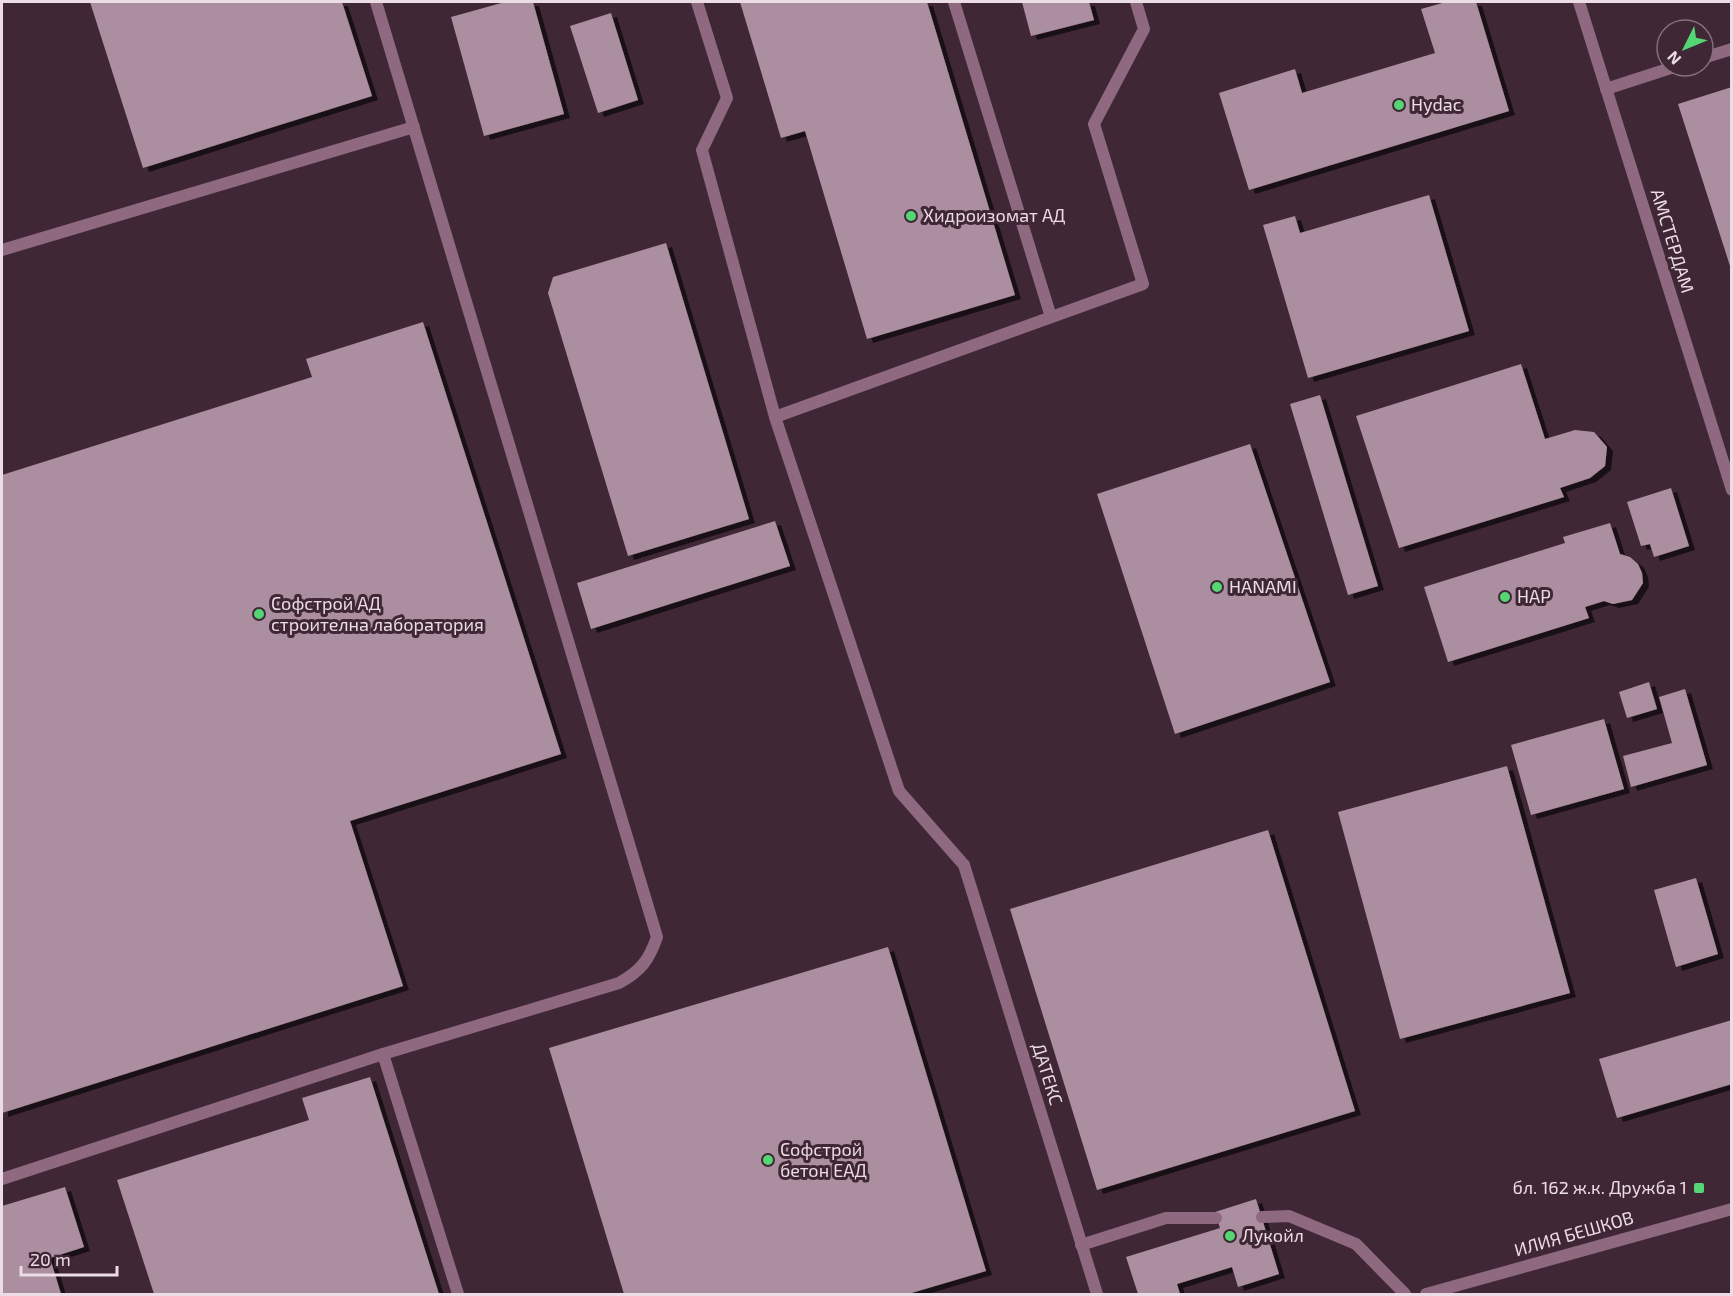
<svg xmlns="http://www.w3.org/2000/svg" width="1733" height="1296" font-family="'Exo 2',sans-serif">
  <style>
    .building { fill: #ab8e9f; filter: url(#shadow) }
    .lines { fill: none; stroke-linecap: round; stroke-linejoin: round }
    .service { stroke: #8e6980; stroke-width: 12 }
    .minor { stroke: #8e6980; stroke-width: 12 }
    .tertiary { stroke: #8e6980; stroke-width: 12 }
    .poi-dot { fill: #53d673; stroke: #3f2736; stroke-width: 2 }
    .labels { text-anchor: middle; stroke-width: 6; stroke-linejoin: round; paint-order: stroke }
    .poi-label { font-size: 18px; fill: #ecdce5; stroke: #3f2736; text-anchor: start }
    .street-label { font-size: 18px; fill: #ecdce5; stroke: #3f2736 }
  </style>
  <defs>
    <filter id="shadow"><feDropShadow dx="6" dy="4" stdDeviation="0" flood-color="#0009"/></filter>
  </defs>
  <rect width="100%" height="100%" fill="#3f2736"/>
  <path class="building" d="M90,2H342L372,96L143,168Z
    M505,2H533L564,114L484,136L451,17Z
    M740,2H927L1015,295L867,339L805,131L781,138Z
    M1022,2H1089L1094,20L1031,36Z
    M1446,2H1476L1509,111L1249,190L1219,93L1295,69L1302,93L1435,53L1421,9Z
    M611,13L638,100L598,113L570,26Z
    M1732,87V268L1731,269L1678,104Z
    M1429,195L1469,331L1308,378L1263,225L1295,216L1300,233Z
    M666,243L749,519L628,556L548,293L553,277Z
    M423,322L561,754L350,821L403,986L2,1113V475L312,377L306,359Z
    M1521,364L1545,439L1575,430L1594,432L1607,447L1605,466L1590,478L1560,488L1564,497L1399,548L1356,416Z
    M1320,395L1378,586L1348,595L1290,404Z
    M1250,444L1330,682L1175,734L1097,494Z
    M1671,488L1689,546L1654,557L1650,544L1641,546L1627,502Z
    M775,521L790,566L591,629L577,583Z
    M1610,523L1620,554L1630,557L1638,564L1642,573L1643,583L1632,600L1613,604L1604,601L1585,607L1589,618L1448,662L1424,587L1565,543L1563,537Z
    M1649,682L1657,709L1627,718L1619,692Z
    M1685,689L1707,765L1631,787L1623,756L1672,743L1659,697Z
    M1604,719L1624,789L1531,815L1511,745Z
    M1507,766L1570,993L1400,1039L1338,812Z
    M1268,830L1355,1111L1097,1190L1010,909Z
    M1696,878L1718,954L1676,967L1654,890Z
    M888,947L986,1271L908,1294H624L549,1048Z
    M1732,1020V1084L1617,1118L1599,1059Z
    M370,1077L439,1294H154L117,1180L309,1120L302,1098Z
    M65,1187L84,1247L50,1258L61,1294H2V1206Z
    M1256,1199L1279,1274L1238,1287L1232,1267L1177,1284L1180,1294H1138L1126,1257L1220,1228L1215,1212Z"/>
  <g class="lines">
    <path class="service" d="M697,2L727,98L702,150L775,417L899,791L964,865
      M954,2L1051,317
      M1703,58L1732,49
      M1606,89L1677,66
      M2,250L414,127
      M775,417L1143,284L1094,124L1144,29L1136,2
      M383,1054L458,1294
      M1262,1217L1289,1216L1356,1244L1405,1294
      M1081,1245L1166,1218H1216"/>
    <path class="minor" d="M964,865L1097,1294
      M2,1179L383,1054L619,983C641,971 649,960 657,937L376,2"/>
    <path class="tertiary" d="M1579,2L1732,490
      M1426,1294L1732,1209"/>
  </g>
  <g class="poi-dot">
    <circle cx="1399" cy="105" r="6"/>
    <circle cx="911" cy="216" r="6"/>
    <circle cx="1217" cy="587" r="6"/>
    <circle cx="1505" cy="597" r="6"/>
    <circle cx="259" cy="614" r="6"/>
    <circle cx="768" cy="1160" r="6"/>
    <rect x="1693" y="1182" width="12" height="12" rx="3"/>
    <circle cx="1230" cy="1236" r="6"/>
  </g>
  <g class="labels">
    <g class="poi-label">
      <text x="1411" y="111">Hydac</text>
      <text x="923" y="222">Хидроизомат АД</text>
      <text x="1229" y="593">HANAMI</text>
      <text x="1517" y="603">НАР</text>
      <text x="271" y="610">Софстрой АД<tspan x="271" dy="21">строителна лаборатория</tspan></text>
      <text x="780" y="1156">Софстрой<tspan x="780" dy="21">бетон ЕАД</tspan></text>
      <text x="1687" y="1194" text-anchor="end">бл. 162 ж.к. Дружба 1</text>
      <text x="1242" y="1242">Лукойл</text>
    </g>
    <g class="street-label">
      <text transform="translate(1672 241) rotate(73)" y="6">АМСТЕРДАМ</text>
      <text transform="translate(1047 1074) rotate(73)" y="6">ДАТЕКС</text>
      <text transform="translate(1574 1234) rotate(-16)" y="6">ИЛИЯ БЕШКОВ</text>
    </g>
  </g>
  <rect width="1733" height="1296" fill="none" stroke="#ecdce5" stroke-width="6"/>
  <g transform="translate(1685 48) rotate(227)"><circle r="28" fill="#3f2736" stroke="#846f7c" stroke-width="1.5"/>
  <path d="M0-4.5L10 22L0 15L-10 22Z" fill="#53d673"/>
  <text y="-9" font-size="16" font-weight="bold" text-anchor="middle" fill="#ecdce5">N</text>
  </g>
  <path d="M21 1266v9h96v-9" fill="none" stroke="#ecdce5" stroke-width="3"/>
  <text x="30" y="1266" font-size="18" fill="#ecdce5" stroke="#3f2736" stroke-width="4.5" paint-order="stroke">20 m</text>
</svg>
